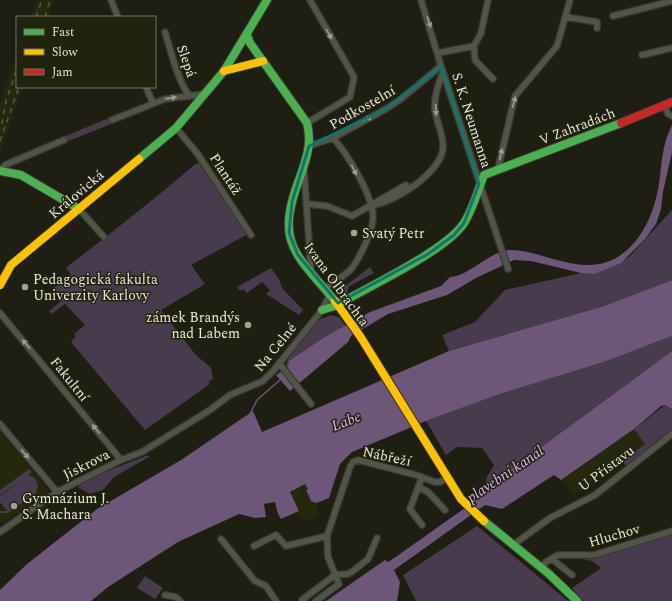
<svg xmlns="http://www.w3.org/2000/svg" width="672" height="601" font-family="Spectral,serif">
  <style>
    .built { fill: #26280d }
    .green { fill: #473b4d }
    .water { fill: #6d5678 }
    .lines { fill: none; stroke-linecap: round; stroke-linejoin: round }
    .stream { stroke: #6d5678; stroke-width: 1.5 }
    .street-casing { stroke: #383931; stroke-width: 8 }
    .fast-casing { stroke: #383931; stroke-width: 10 }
    .slow-casing { stroke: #383931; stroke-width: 10 }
    .jam-casing { stroke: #383931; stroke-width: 10 }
    .street { stroke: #525449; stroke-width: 5.5 }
    .fast { stroke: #4caf50; stroke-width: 8 }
    .slow { stroke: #ffc107; stroke-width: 8 }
    .jam { stroke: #c62828; stroke-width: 8 }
    .rail { stroke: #575850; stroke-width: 1.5; stroke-dasharray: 5 5; stroke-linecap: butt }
    .oneway { fill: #9c9e92 }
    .marked { fill: none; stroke: #0f766e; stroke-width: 3; stroke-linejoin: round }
    .poi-dot { fill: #a1a296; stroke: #22230e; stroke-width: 1.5 }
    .labels { text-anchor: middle; stroke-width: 3; stroke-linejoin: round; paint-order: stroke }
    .street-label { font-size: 14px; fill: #e7e9dc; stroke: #22230e }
    .poi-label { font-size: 14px; fill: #e7e9dc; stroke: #22230e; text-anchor: start }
    .water-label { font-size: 15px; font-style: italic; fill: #deb6f5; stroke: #22230e }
  </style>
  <rect width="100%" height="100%" fill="#1e1e13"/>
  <path class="built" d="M37,0H54L48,17H31Z
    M17,56V87H23L0,153V103Z
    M634,429L646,444L573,496L561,480Z
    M0,433L49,491L3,524L0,520Z
    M306,484L308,489L306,490L311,500L317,502L318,515L305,521L296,512L299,511L290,492Z"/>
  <path class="green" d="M109,118L111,124L66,142L63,137Z
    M201,162L248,234L191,265L205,284L161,310L195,354L211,368L213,379L208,382L210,384L145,430L71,342L76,336L74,334L85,325L65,304L51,314L49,311L61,301L52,289L71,275L66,268L58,274C104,238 150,203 194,165Z
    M672,210V280L604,306L449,351L442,335L475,322L505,290L581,273L595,274L621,262L629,257Z
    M370,267L374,273L348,287V292L340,296L336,293Z
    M271,268L279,279L282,288L303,310L299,315L266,294L270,290L262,282L247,293L243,289L240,291L237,287Z
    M331,315L339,317L346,327L328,335L288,367L286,365L290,354L314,324L318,320Z
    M672,336V351L484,489L487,477L494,465L482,448L457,447L446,455L426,421L500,394L604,362Z
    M665,405L672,409V431L626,466L622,461L645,444L634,429Z
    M148,455L149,457L114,477L103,490L90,494L79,488V485C101,472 124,465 148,455Z
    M29,469L32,472L28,475C37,477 40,485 36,493L8,513H0V511H7L0,502V496L24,479L0,495V490Z
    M477,526L568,601H416L403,575Z
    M672,533V601H583L572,588L601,568L592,561L583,559Z
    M145,576L163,588L155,599L137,588Z"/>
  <path class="water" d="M672,125V152L663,192L661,209L656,224L645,239L621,263L595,274L581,273L531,261L514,260L476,278L447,295L388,314L351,336L348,342L290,391L276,375L288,367L289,361L328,335L370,312L441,286L450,277C468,277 491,250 510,250C535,250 559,264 585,265C630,267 653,223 659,184C662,163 662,144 672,125Z
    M672,280V336L604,362L500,394L426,421L352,452L340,464L329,498L317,503L311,501L306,490L308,489L305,484L290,492L299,511L281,519L278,514L275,502L264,504L266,517L255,518L239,514L178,542L108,587L91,601H0V590L27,564L97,509L181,460L253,411L262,432L449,351L604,306Z
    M672,351V409L665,405L661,406L634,429L561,480L554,475L502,509L485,505L394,570L400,582L397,601H326L385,560L388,562L397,556L479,498L484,489Z"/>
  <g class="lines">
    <path class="stream" d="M250,414L257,400L281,379"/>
    <defs>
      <path id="street" d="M111,0L118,17
        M421,0L441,66L508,269
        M613,16L672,1
        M566,17L597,22V28
        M165,32C170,48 179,86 190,96
        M474,46L481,33L488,0
        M474,46L475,60L493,79
        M438,53L474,46
        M642,55L672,48
        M146,87L153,103
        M664,105L668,114L672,116
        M112,120L165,99L204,94
        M307,123L350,97L354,77L310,0
        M176,128L197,153L251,235
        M309,146L333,138L386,109L401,99L441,66
        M498,169L515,96L557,46L570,0
        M304,170L311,270
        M0,171L5,165L64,140
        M307,204L327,206L352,216L406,185
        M372,205C393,204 444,171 443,146C443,135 437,122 435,111C433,99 439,82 443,72
        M79,209L104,237
        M325,288C333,282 346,276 352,268C360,257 373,231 373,217C373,196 347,153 333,138
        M0,313L121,460
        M279,363L311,404
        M0,424L57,492
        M419,487L428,492L445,510
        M422,525L410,509L422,477
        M0,532L57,492L121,460L142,452L210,410L230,395L263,381L274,370L322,310L330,294
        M221,539L255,581L266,586L276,601
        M513,545L550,518L595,495L672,434
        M254,546L276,535L286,546L327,536
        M552,559L572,575
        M542,568L546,562L558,555H594L672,531
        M165,595L176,597L180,601
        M302,600L335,575L348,574L353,571L368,559L377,538
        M316,601L339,584L328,557L327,536L350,467L353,462L358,460L416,475L435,482H440L447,478"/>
      <path id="fast" d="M247,35L250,43L307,123C312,142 307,158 300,177C275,243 294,252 335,301
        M139,159L176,128L224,71L267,0
        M0,171L21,175L79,209
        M322,310L335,306C366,288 446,251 464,223C473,209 478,190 484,175L621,123
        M484,521L549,574L577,601"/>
      <path id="slow" d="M224,71L263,61
        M0,285L11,265L139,159
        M335,301L360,336L461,499L484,521"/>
      <path id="jam" d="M621,123L672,102"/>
    </defs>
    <use href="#street" class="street-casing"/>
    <use href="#fast" class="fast-casing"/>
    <use href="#slow" class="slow-casing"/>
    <use href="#jam" class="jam-casing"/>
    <use href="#street" class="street"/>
    <use href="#fast" class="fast"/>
    <use href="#slow" class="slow"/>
    <use href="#jam" class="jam"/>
    <path class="rail" d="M36,17L42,0
      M45,17L50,0
      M2,124L6,101L17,69
      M0,141L19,87"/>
  </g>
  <defs><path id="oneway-solid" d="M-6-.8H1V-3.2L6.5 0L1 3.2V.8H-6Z"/></defs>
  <g class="oneway">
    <use href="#oneway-solid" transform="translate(429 22) rotate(72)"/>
    <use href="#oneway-solid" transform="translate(329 34) rotate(60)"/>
    <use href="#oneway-solid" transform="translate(171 98) rotate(-8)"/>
    <use href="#oneway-solid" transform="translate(514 102) rotate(-76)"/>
    <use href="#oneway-solid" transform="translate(436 110) rotate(87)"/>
    <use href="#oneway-solid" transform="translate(367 119) rotate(-28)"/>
    <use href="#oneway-solid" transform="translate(501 154) rotate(-77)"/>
    <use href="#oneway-solid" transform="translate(354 170) rotate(64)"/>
    <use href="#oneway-solid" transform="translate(26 344) rotate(-130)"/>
    <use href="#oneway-solid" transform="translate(96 429) rotate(-129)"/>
    <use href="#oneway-solid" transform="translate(25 454) rotate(50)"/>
  </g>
  <path class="marked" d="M441,66L479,184L464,223L454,235L428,254L338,303L298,255L289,233L292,202L309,146L386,109Z"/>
  <g class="poi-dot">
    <circle cx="354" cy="233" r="4"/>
    <circle cx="25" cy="287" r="4"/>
    <circle cx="248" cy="325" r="4"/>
    <circle cx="14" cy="506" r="4"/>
  </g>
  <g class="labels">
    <g class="street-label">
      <text transform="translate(187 61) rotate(71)" y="5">Slepá</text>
      <text transform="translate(362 107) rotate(-30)" y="5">Podkostelní</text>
      <text transform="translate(472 120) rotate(72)" y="5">S. K. Neumanna</text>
      <text transform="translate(577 126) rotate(-21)" y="5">V Zahradách</text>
      <text transform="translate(226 174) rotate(57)" y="5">Plantáž</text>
      <text transform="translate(76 194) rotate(-40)" y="5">Královická</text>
      <text transform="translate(337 284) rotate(54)" y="5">Ivana Olbrachta</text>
      <text transform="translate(275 347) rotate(-51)" y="5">Na Celné</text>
      <text transform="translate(70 379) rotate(51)" y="5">Fakultní</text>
      <text transform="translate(387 456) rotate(12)" y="5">Nábřeží</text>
      <text transform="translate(86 464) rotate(-27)" y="5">Jiskrova</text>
      <text transform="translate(606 468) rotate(-37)" y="5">U Přístavu</text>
      <text transform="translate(614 535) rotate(-16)" y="5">Hluchov</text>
    </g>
    <g class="poi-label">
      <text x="362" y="238">Svatý Petr</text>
      <text x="33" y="284">Pedagogická fakulta<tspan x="33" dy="16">Univerzity Karlovy</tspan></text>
      <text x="240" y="322" text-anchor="end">zámek Brandýs<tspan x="240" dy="16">nad Labem</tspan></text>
      <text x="22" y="503">Gymnázium J.<tspan x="22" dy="16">S. Machara</tspan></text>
    </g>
    <g class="water-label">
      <text transform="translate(346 421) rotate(-22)" y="5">Labe</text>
      <text transform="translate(505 474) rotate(-34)" y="5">plavební kanál</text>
    </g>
  </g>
  <rect x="16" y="16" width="140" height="72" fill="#22230e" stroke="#717260"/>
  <rect x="24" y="29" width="20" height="6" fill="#4caf50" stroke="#717260"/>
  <text x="52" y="36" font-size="12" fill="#e7e9dc">Fast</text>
  <rect x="24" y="49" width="20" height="6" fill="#ffc107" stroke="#717260"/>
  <text x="52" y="56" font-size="12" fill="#e7e9dc">Slow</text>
  <rect x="24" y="69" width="20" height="6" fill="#c62828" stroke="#717260"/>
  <text x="52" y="76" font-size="12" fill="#e7e9dc">Jam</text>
</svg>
